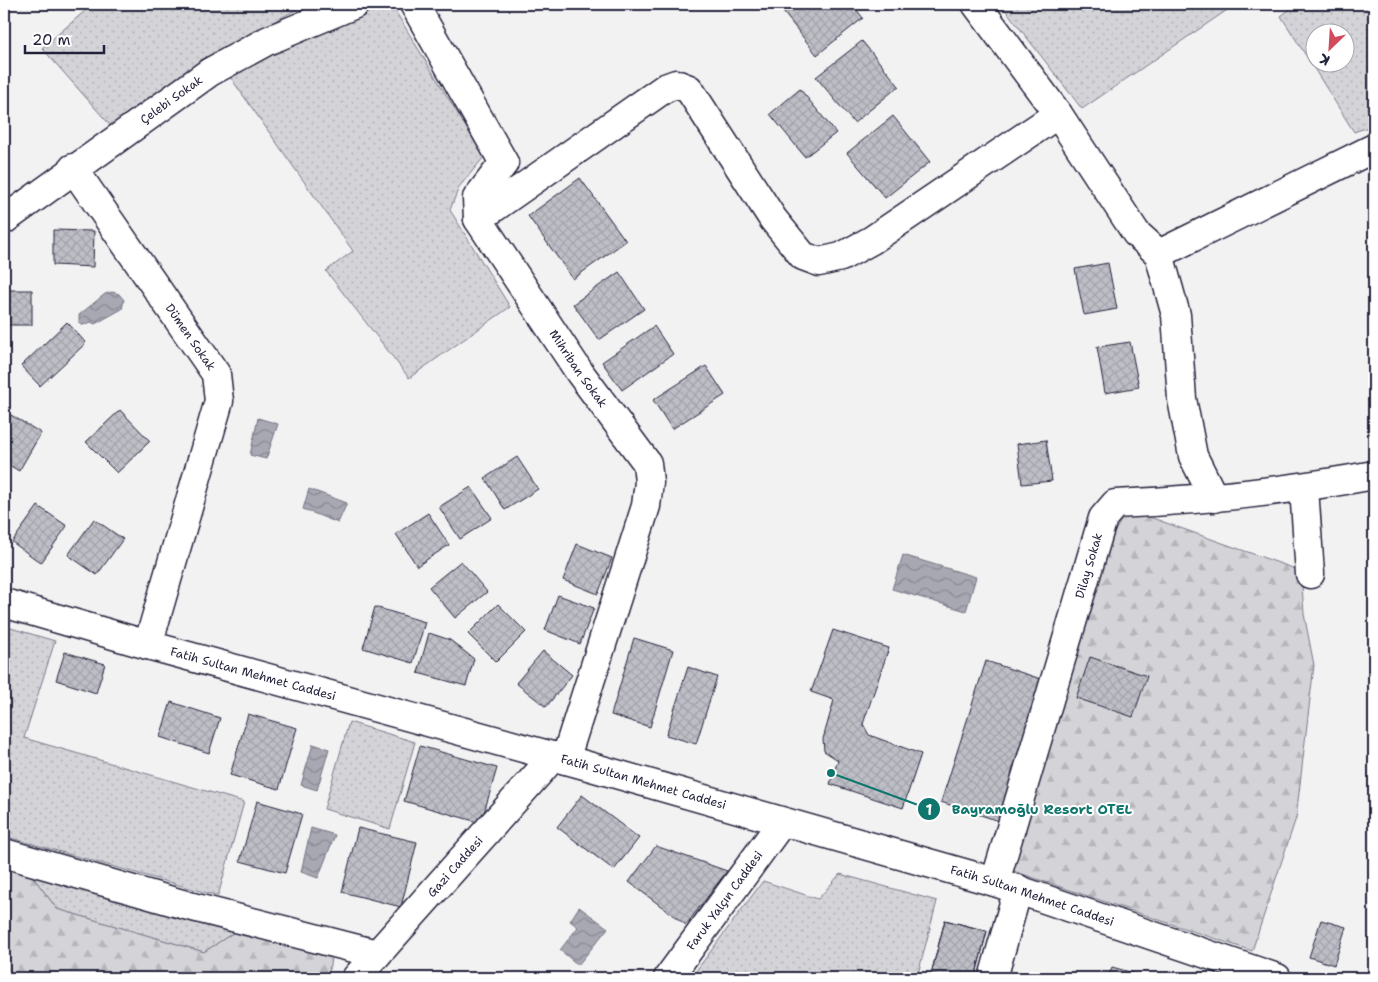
<svg xmlns="http://www.w3.org/2000/svg" width="1378" height="982" font-family="'Shantell Sans',sans-serif">
  <style>
    .grass { fill: url(#grass-dots); stroke: #7a7a8a; fill-rule: evenodd }
    .forest { fill: url(#forest-firs); stroke: #7a7a8a }
    .water { fill: url(#water-waves); stroke: #727282 }
    .building { fill: url(#building-cross-hatch); stroke: #22223b }
    .lines { fill: none; stroke-linecap: round; stroke-linejoin: round }
    .minor-casing { stroke: #22223b; stroke-width: 31 }
    .tertiary-casing { stroke: #22223b; stroke-width: 31 }
    .minor { stroke: #fff; stroke-width: 28 }
    .tertiary { stroke: #fff; stroke-width: 28 }
    .labels { text-anchor: middle; stroke-width: 4; stroke-linejoin: round; paint-order: stroke }
    .street-label { font-size: 12px; fill: #22223b; stroke: #fff }
    .leader { fill: none; stroke: #0f766e; stroke-width: 2 }
    .callout-dot { fill: #0f766e; stroke: #fff; stroke-width: 2 }
    .mark-label { font-size: 15px; text-anchor: middle; font-weight: bold; fill: #fff }
    .callout-label { font-size: 14px; text-anchor: middle; font-weight: bold; fill: #0f766e; stroke: #fff; stroke-width: 4; stroke-linejoin: round; paint-order: stroke }
  </style>
  <defs>
    <pattern id="grass-dots" width="8" height="8" patternUnits="userSpaceOnUse" patternTransform="scale(1.25)"><rect width="8" height="8" fill="#d3d3d8"/><path d="M2 2h.1M6 6h.1" fill="none" stroke="#b5b5ba" stroke-width="1.8" stroke-linecap="round"/></pattern>
    <pattern id="forest-firs" width="22" height="20" patternUnits="userSpaceOnUse" patternTransform="scale(1.25)"><rect width="22" height="20" fill="#d3d3d8"/><path d="M5 1l3.5 6h-7zM16 11l3.5 6h-7z" fill="#b5b5ba"/></pattern>
    <pattern id="water-waves" width="16" height="10" patternUnits="userSpaceOnUse" patternTransform="scale(1.25)"><rect width="16" height="10" fill="#a8a8b2"/><path d="M0 5q4-4 8 0t8 0" fill="none" stroke="#888892"/></pattern>
    <pattern id="building-cross-hatch" width="8" height="8" patternUnits="userSpaceOnUse" patternTransform="scale(1.25)"><rect width="8" height="8" fill="#bebec6"/><path d="M0 0l8 8M0 8l8-8" fill="none" stroke="#a3a3ab"/></pattern>
  </defs>
  <rect width="100%" height="100%" fill="#f2f2f3"/>
  <filter id="ink" filterUnits="userSpaceOnUse"><feTurbulence type="fractalNoise" baseFrequency=".02" numOctaves="2"/><feDisplacementMap in="SourceGraphic" scale="10" xChannelSelector="R" yChannelSelector="G"/><feConvolveMatrix kernelMatrix="1 2 1 2 8 2 1 2 1" color-interpolation-filters="sRGB"/></filter>
  <g filter="url(#ink)">
    <path class="grass" d="M81,4H307L203,59L111,126L42,48L86,10Z
      M386,4H391L484,157L459,187L450,210L510,307L409,378L326,271L353,251L228,74Z
      M1001,4H1236L1082,109Z
      M1297,4H1374V125L1354,132L1281,16ZM1346,32V62H1316V32Z
      M4,626L55,641L24,738L244,802L218,896L4,836Z
      M349,722L415,742L390,829L324,809Z
      M27,869L236,931L204,952L57,909Z
      M840,874L937,901L917,978H703L693,975L763,881L818,899Z"/>
    <path class="forest" d="M1127,509L1301,571L1304,614L1314,665L1296,818L1252,951L1010,870L1112,537Z
      M4,863L27,869L57,909L204,952L236,931L331,958L328,978H4Z"/>
    <path class="water" d="M112,292L119,294L124,300L122,309L95,324L91,322L83,325L79,323V315L105,294Z
      M258,418L278,424L266,459L250,455Z
      M309,489L347,503L338,523L303,509Z
      M903,555L976,577L966,611L892,589Z
      M313,744L329,749L317,790L301,785Z
      M311,828L335,835L318,878L301,872Z
      M579,907L608,928L578,965L560,950L578,927L570,921Z"/>
    <path class="building" d="M785,4H852L863,18L817,55L780,8Z
      M862,41L899,86L854,123L816,77Z
      M800,89L836,133L805,157L770,114Z
      M893,116L930,162L885,198L847,153Z
      M580,178L626,241L573,279L528,216Z
      M53,230L94,231L93,267L53,265Z
      M1108,263L1117,309L1084,315L1075,269Z
      M619,272L644,309L599,340L573,304Z
      M4,290H32V325H4Z
      M67,322L86,343L40,386L21,366Z
      M654,326L673,354L622,390L602,362Z
      M1130,342L1139,387L1105,393L1097,347Z
      M706,366L725,395L672,429L653,400Z
      M120,410L150,441L117,473L86,442Z
      M11,415L41,433L19,471L4,462V427Z
      M1046,440L1052,481L1022,484L1017,444Z
      M517,457L538,489L505,510L485,478Z
      M471,487L492,518L460,539L439,507Z
      M38,506L67,526L41,563L12,542Z
      M428,513L449,545L417,566L396,534Z
      M94,519L123,539L97,575L68,555Z
      M577,544L612,558L598,594L563,580Z
      M461,561L487,592L455,618L429,587Z
      M558,595L594,608L580,644L545,630Z
      M498,604L526,632L496,662L468,634Z
      M375,607L425,622L413,663L363,648Z
      M833,630L889,648L863,724L869,735L921,754L903,808L830,784L838,760L824,751L823,739L834,700L811,692Z
      M429,633L450,640L474,659L466,686L418,673Z
      M634,638L673,650L650,727L611,715Z
      M543,651L572,675L546,707L516,683Z
      M65,652L105,664L96,693L56,680Z
      M1090,657L1147,676L1133,717L1076,698Z
      M986,661L1044,680L999,821L941,802Z
      M688,667L717,677L696,744L666,735Z
      M171,702L220,718L209,753L160,737Z
      M248,714L297,728L279,789L230,775Z
      M420,746L497,768L481,823L404,801Z
      M582,795L639,838L614,870L557,827Z
      M257,801L302,814L285,873L240,861Z
      M358,828L417,842L401,907L342,892Z
      M656,846L727,871L686,925L629,882Z
      M945,920L987,931L975,978H930Z
      M945,920L987,931L975,978H948L931,974Z
      M1321,920L1346,927L1334,965L1309,957Z
      M1112,967L1151,978H1108Z"/>
    <g class="lines">
      <defs>
        <g id="minor">
          <path id="s1" d="M414,4L504,163L477,198L478,219L580,373L647,463L649,482L646,506L565,760"/>
          <path d="M976,4L1058,114L1136,233L1159,254L1176,315L1182,399L1193,456L1214,498"/>
          <path id="s2" d="M73,168L216,374L219,401L148,645"/>
          <path d="M478,219L665,88L676,84L689,89L773,219L803,256L819,262L841,257L872,240L1058,114"/>
          <path id="s3" d="M4,220L210,72L267,41L355,4"/>
          <path d="M1159,254L1374,148"/>
          <path d="M1304,488L1310,574"/>
          <path d="M4,853L189,906L377,954"/>
          <path id="s4" d="M995,882L1103,518L1115,504C1202,500 1288,491 1374,475"/>
          <path id="s5" d="M356,978L554,756"/>
          <path id="s6" d="M668,978L782,822"/>
          <path d="M993,978L1018,889"/>
        </g>
        <g id="tertiary">
          <path id="s7" d="M4,603L148,645L581,764L995,882L1277,978"/>
        </g>
      </defs>
      <use href="#minor" class="minor-casing"/>
      <use href="#tertiary" class="tertiary-casing"/>
      <use href="#minor" class="minor"/>
      <use href="#tertiary" class="tertiary"/>
    </g>
  </g>
  <g class="labels">
    <g class="street-label">
      <text dy="4" stroke="none"><textPath href="#s3" startOffset="206">Çelebi Sokak</textPath></text>
      <text dy="4" stroke="none"><textPath href="#s2" startOffset="206">Dümen Sokak</textPath></text>
      <text dy="4" stroke="none"><textPath href="#s1" startOffset="428">Mihriban Sokak</textPath></text>
      <text dy="4" stroke="none"><textPath href="#s4" startOffset="330">Dilay Sokak</textPath></text>
      <text dy="4" stroke="none"><textPath href="#s7" startOffset="259">Fatih Sultan Mehmet Caddesi</textPath></text>
      <text dy="4" stroke="none"><textPath href="#s7" startOffset="664">Fatih Sultan Mehmet Caddesi</textPath></text>
      <text dy="4" stroke="none"><textPath href="#s5" startOffset="149">Gazi Caddesi</textPath></text>
      <text dy="4" stroke="none"><textPath href="#s7" startOffset="1069">Fatih Sultan Mehmet Caddesi</textPath></text>
      <text dy="4" stroke="none"><textPath href="#s6" startOffset="96">Faruk Yalçın Caddesi</textPath></text>
    </g>
  </g>
  <path class="leader" d="M831 773L929 809"/>
  <g class="callout-dot">
    <circle cx="831" cy="773" r="5"/>
    <circle cx="929" cy="809" r="12"/>
  </g>
  <g class="mark-label">
    <text x="929" y="815">1</text>
  </g>
  <g class="callout-label">
    <text x="1042" y="814">Bayramoğlu Resort OTEL</text>
  </g>
  <rect width="1378" height="982" fill="none" stroke="#fff" stroke-width="20"/>
  <rect x="10" y="10" width="1358" height="962" fill="none" stroke="#22223b" stroke-width="2" filter="url(#ink)"/>
  <g transform="translate(1330 48) rotate(205)"><circle r="24" fill="#ffffff" stroke="#a7a7b1"/>
  <path d="M0-4L9 19L0 12L-9 19Z" fill="#d1495b"/>
  <text y="-8" font-size="14" font-weight="bold" text-anchor="middle" fill="#22223b">K</text>
  </g>
  <path d="M25 45v8h79v-8" fill="none" stroke="#22223b" stroke-width="2.5"/>
  <text x="32" y="45" font-size="15" fill="#22223b" stroke="#ffffff" stroke-width="4" paint-order="stroke">20 m</text>
</svg>
